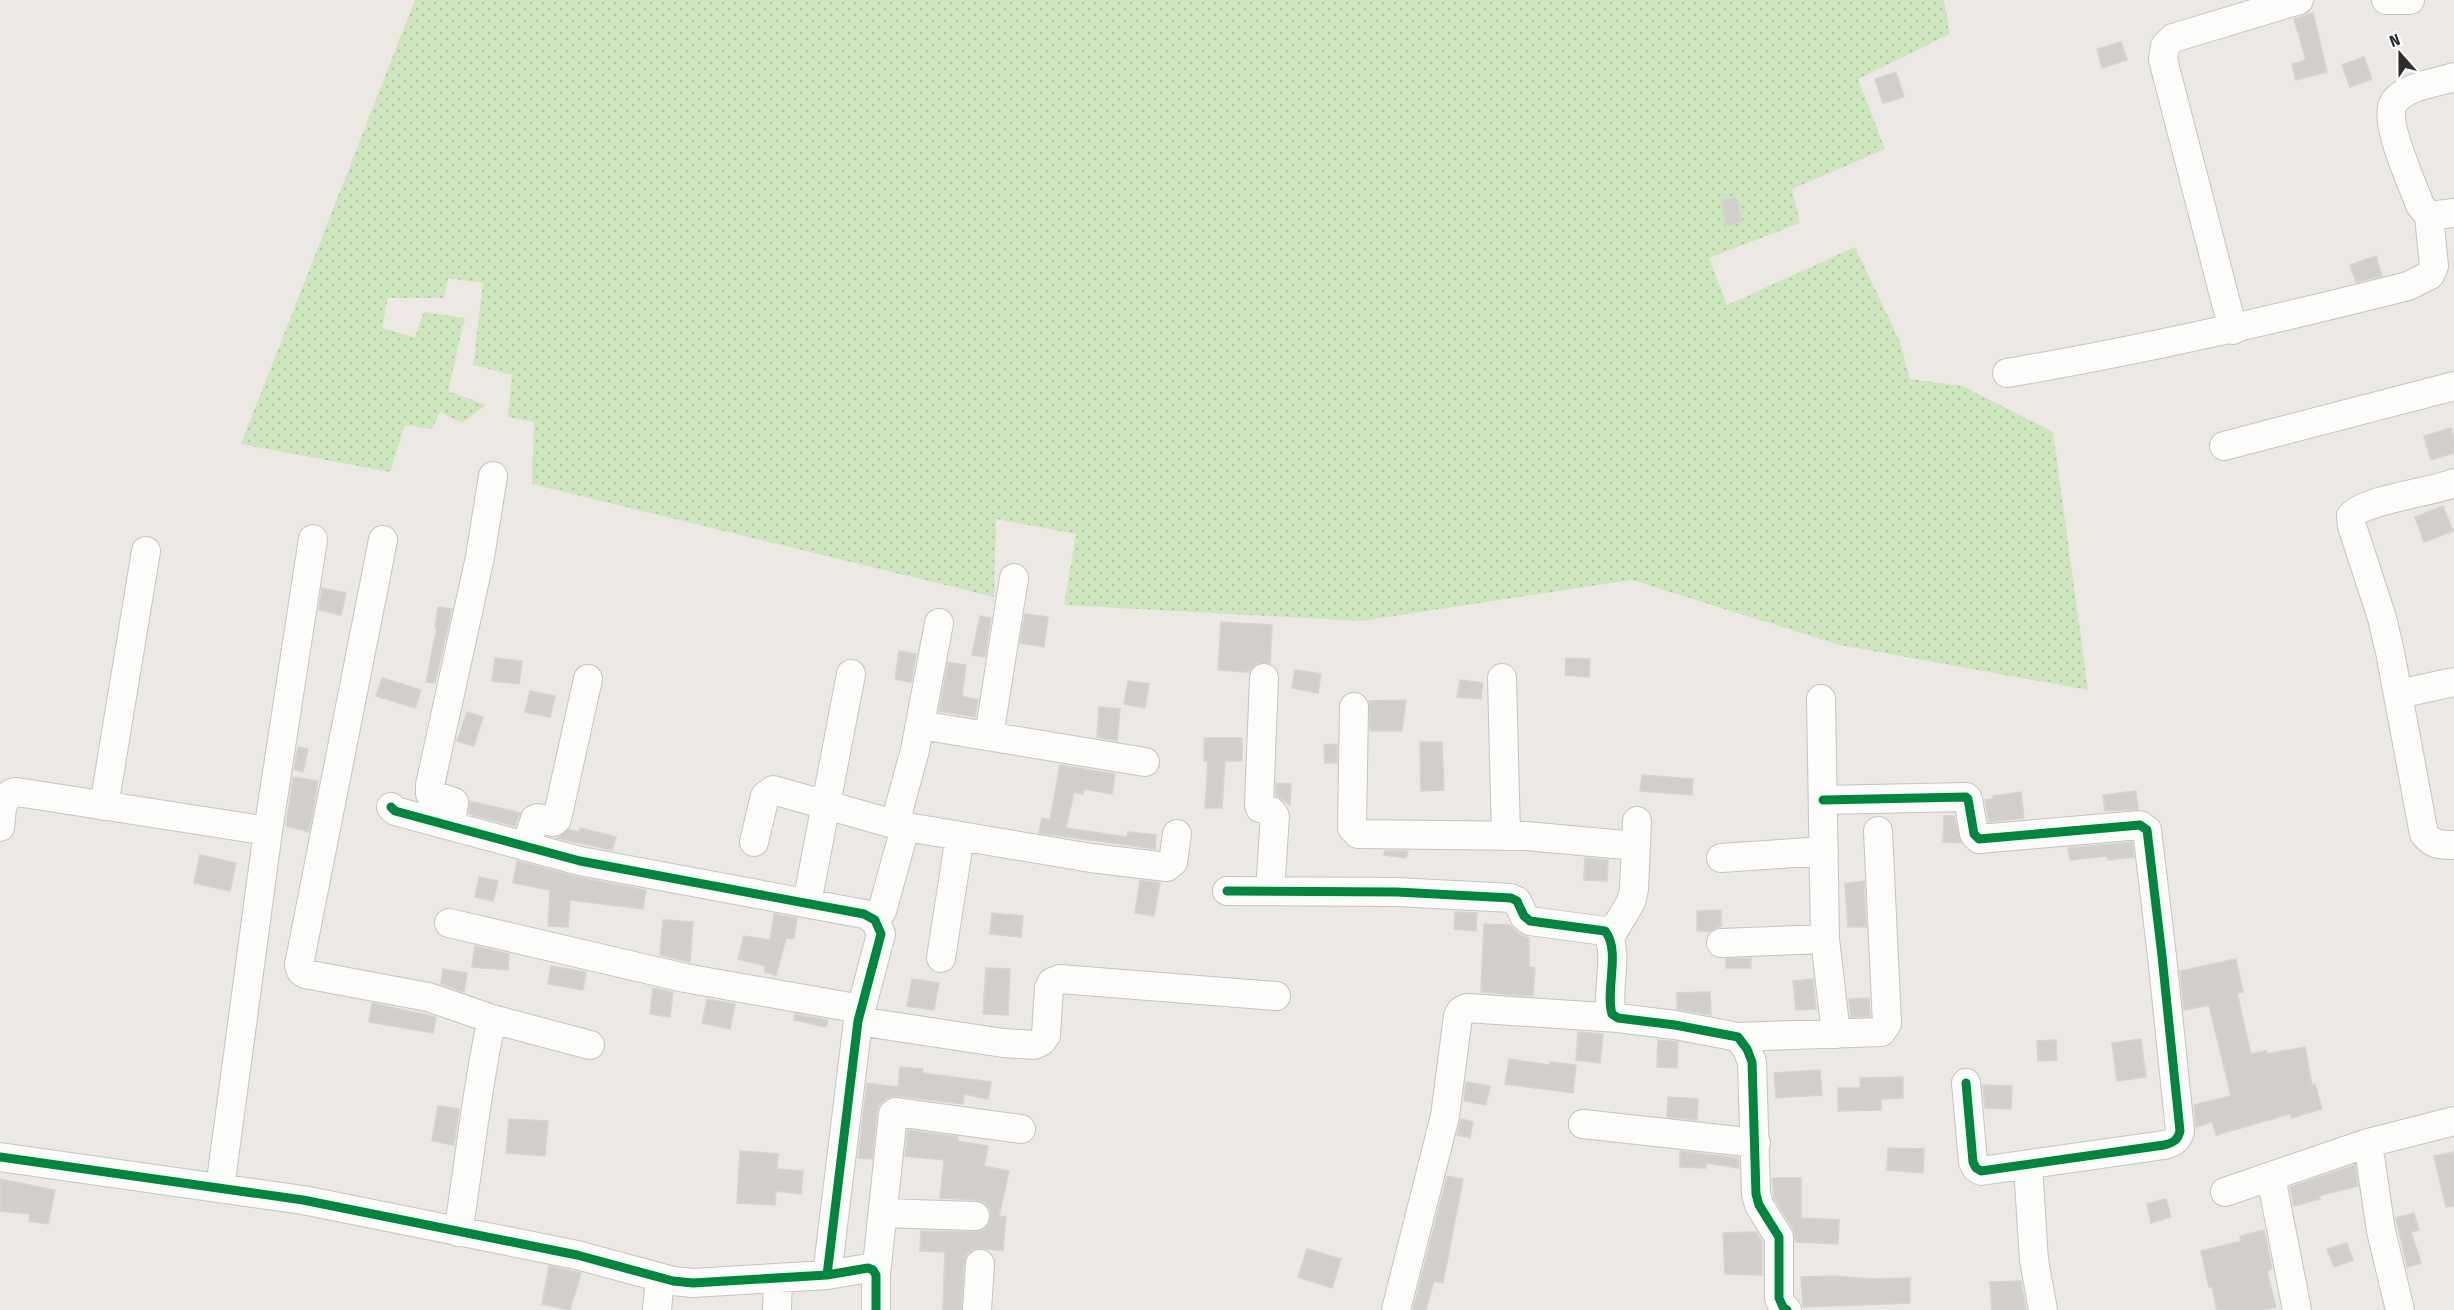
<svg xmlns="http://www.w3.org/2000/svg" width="2454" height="1310" font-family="'Fira Sans Condensed',sans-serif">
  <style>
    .green { fill: url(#green-dots) }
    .building { fill: #d1cecb; stroke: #d7d4d0; stroke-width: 1.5 }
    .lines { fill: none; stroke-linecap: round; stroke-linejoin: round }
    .minor-casing { stroke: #c5c4c5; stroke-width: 30 }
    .minor { stroke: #fcfcfb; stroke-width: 28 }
    .cycleway-casing { stroke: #fff; stroke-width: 13 }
    .cycleway { stroke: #00873e; stroke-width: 9 }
  </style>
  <defs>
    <pattern id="green-dots" width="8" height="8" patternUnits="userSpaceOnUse" patternTransform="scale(1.5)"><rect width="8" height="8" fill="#cee6be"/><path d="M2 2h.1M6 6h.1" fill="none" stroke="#b1c6a4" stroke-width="1.8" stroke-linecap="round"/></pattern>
  </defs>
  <rect width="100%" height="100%" fill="#ece8e4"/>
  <path class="green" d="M415,0H1944L1950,34L1858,79L1885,149L1792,189L1800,223L1709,258L1727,305L1855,247L1900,342L1910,379L1963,386L2053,432L2088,690L1840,645L1632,580L1361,621L1064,605L1076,534L996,519L994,597L532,484L534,422L508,417L512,375L473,365L483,283L448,278L444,298H388L382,328L415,337L424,312L465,318L448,391L486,405L462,423L440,412L432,429L405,425L390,472L241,444Z"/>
  <path class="building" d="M2313,13L2327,72L2296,80L2292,64L2306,60L2294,19Z
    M2121,42L2127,60L2102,68L2097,49Z
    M2364,57L2372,79L2350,87L2342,65Z
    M1896,72L1904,97L1883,103L1875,79Z
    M1736,197L1742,222L1726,226L1721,200Z
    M2376,256L2382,276L2356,282L2350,265Z
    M2451,428L2454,439V453L2431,460L2424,436Z
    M2443,506L2453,531L2424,542L2415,517Z
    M322,588L346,593L341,615L319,610Z
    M438,607L452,609L435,683L426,682L437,627H435Z
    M1025,614L1048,617L1044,647L1020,643Z
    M980,616L991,618L985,657L972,655Z
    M1221,622L1272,625L1270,663H1257L1249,672L1218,670Z
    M899,651L916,654L911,682L895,679Z
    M495,658L522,661L519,684L492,681Z
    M1566,658L1590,659L1589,677L1565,675Z
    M948,662L966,665L962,696L978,700L975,717L939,711Z
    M1295,670L1321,674L1318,693L1292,688Z
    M382,678L421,690L415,708L376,696Z
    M1460,680L1483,683L1481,699L1457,697Z
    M1128,681L1149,684L1145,708L1124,704Z
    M530,691L555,696L550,717L525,712Z
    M1406,700L1402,731H1370L1369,701Z
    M1099,707L1120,709L1117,741L1097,737Z
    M467,712L483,717L474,746L457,741Z
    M1204,738H1242V761H1225L1222,808H1205L1208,761H1204Z
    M1420,742H1442L1444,790L1421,791Z
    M1337,744V763H1325L1324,745Z
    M298,747L308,749L303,772L294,769Z
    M1060,765L1115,774L1112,794L1084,789L1083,794L1074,792L1066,828L1127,837L1128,832L1156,835L1155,849L1039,833L1042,818L1050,820Z
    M1642,775L1693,779L1692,795L1640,791Z
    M293,777L318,781L309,832L286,826Z
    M1276,783L1291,784L1290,805L1276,795Z
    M2136,791L2138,809L2105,811L2103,795Z
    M2021,792L2024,818L1989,822L1985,800L1993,799V796Z
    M470,801L520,813L515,826L469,814Z
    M1944,816H1954L1961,843L1943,842Z
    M580,828L616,837L612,850L557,838L569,829L579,832Z
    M2132,842L2134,857L2108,860L2107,856L2070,860L2068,848Z
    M1385,851H1408L1406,858L1384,855Z
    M200,855L236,863L230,891L194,883Z
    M1585,858L1608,860L1607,881L1584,880Z
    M517,861L577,877L646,890L643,909L570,900L568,927L548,926L550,890L513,883Z
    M479,877L498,881L493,901L475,897Z
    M1140,880L1160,883L1154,916L1135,913Z
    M1864,881L1866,927H1848L1845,884Z
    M1721,910V926L1710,931H1697V911Z
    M1455,912L1477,913L1476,931L1454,929Z
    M992,913L1023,916L1021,937L990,934Z
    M774,914L797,918L794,939L786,938L776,975L765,972V966L738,959L744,936L770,940Z
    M663,920L693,922L690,962L660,955Z
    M1484,924L1510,925L1519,934L1529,938V967L1535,968L1533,996L1481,992Z
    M475,946L509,954L508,970L472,967Z
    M1751,958V968H1726V959Z
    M2236,959L2243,992L2237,993L2251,1054L2266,1051V1054L2305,1047L2312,1085L2315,1084L2322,1109L2291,1118L2290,1114L2216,1135L2212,1122L2196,1127L2194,1105L2231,1096L2209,1005L2184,1010L2180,971Z
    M551,966L586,972L583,990L548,984Z
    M986,968L1010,969L1008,1015L983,1014Z
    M443,969L467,973L464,992L441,984Z
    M912,979L939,983L934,1010L907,1006Z
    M1813,979L1816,1009L1796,1010L1793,981Z
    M653,988L673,992L670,1017L650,1014Z
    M1710,992L1711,1015L1677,1009V993Z
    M1869,998L1870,1016L1851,1017L1849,999Z
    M707,999L735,1004L730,1029L702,1023Z
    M372,1003L436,1017L433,1033L369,1022Z
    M795,1014L828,1020L826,1027L794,1020Z
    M1578,1032L1603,1034L1600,1063L1576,1060Z
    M2141,1039L2146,1077L2117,1081L2112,1043Z
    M1658,1040L1678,1042L1677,1068L1657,1067Z
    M2056,1040L2057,1060L2038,1061L2037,1041Z
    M1509,1059L1550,1065V1062L1576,1065L1573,1093L1505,1084Z
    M900,1067L923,1069V1073L991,1082L988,1099L964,1094L963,1104L898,1096L887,1098L879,1105L877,1112L872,1159L858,1158L867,1083L898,1087Z
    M1820,1070L1822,1095L1776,1098L1774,1073Z
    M1903,1077V1098L1881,1099V1110L1838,1111V1088H1860V1078Z
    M1466,1082L1490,1086L1486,1105L1464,1101Z
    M1983,1085L2012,1086L2011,1109L1985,1108Z
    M1668,1097L1698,1099L1697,1120L1667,1117Z
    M438,1106L459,1109L454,1145L432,1141Z
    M509,1119L548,1121L545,1156L506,1153Z
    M1461,1119L1473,1122L1470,1138L1457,1135Z
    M908,1130L958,1137L957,1141L988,1146L984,1166L1009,1171L999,1216L1006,1217L1003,1251L980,1248L972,1250L967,1254L964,1263L961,1310H943L945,1252L920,1251L921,1231L974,1232L982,1231L989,1224L991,1216L990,1209L984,1202L976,1200L940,1198L944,1160L905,1156Z
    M1888,1148L1924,1149L1923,1173L1887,1170Z
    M740,1151L778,1154L777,1169L803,1171L801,1194L776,1191L775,1205L737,1203Z
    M1680,1151L1738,1158L1739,1168L1706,1163V1168L1680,1167Z
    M2454,1152V1206L2446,1207L2434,1156Z
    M2355,1165L2358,1186L2319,1196L2320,1199L2294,1206L2290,1187Z
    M1447,1176L1463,1179L1443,1283L1434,1281L1426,1310H1413Z
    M1772,1178H1801V1218L1839,1220L1838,1244L1796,1242L1793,1228L1774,1198Z
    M0,1179L55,1190L48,1224L29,1221L30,1214L0,1211Z
    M2166,1199L2171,1217L2151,1223L2147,1204Z
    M2414,1213L2419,1230L2411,1232L2421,1263L2407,1267L2396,1218Z
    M2264,1230L2272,1269L2267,1271L2276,1307L2265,1310H2217L2212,1287H2209L2201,1251L2241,1241L2240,1236Z
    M1756,1232L1762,1242V1275L1725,1274L1723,1233Z
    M2347,1243L2353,1260L2334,1267L2327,1249Z
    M1307,1249L1341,1259L1332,1288L1298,1277Z
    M549,1266L581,1273L570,1310L542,1304Z
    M1835,1276L1871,1279L1910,1278V1303L1803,1307L1801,1277Z
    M2021,1281L2026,1310H1992L1990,1282Z"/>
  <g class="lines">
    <defs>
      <path id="minor" d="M2386,0H2410
        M2454,77C2436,83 2406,86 2394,102C2382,120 2413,185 2420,205L2429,216L2454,213
        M2233,330L2167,75L2163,59L2165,46L2173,38L2299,0
        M2007,373C2143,350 2274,320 2408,286L2430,275L2434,266L2429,216
        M2224,446L2454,386
        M2454,483C2430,493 2365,499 2351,516L2352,526L2382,618L2390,652L2424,834C2433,845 2440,845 2454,845
        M383,540L299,965L301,971L305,974L428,997L492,1019L590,1045
        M1264,678L1259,804L1260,808L1271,811L1275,816L1270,891
        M1502,678L1506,836
        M2399,694L2454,682
        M1821,699L1825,939L1836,1034
        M1354,707L1352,828L1358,834L1526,836L1636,846
        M920,725L1145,762
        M989,736L1014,578
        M1823,800L1966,797L1968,799L1974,834L1979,839L2140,825L2147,830L2162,956L2180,1131C2178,1140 2173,1143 2164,1145L1981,1171L1976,1168L1973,1162L1966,1083
        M104,806L146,551
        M391,807L395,811L580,861L864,914L875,920L881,934L858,1021L827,1275
        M451,826L454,802L430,794V785L480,557L493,476
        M0,827C2,814 0,794 17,792L268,831
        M905,832L901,826L898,812L915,750L939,623
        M754,842L765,796L773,790L901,826
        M526,846L535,819L538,818L553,822L557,819L588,679
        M1721,858L1824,851
        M1227,891L1397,892L1511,898L1517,901L1524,916L1530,921L1605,931C1621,950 1605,991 1612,1014L1618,1018L1675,1025L1738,1037L1747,1049L1752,1062L1756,1194L1759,1205L1779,1237V1298L1783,1307L1787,1310
        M807,903L851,674
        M875,920L882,911L903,835L907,829L913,828L1091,858L1167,867L1173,862L1177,834
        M449,923L685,978L861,1009
        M1610,937L1631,902L1634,889L1637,821
        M1721,943L1825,939
        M941,958L960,836
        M858,1021L1003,1043L1034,1045L1042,1041L1046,1035L1049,988L1052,982L1060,979L1276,996
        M1738,1037L1881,1032L1887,1024L1878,831
        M1583,1124L1756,1143
        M2368,1143L2381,1231L2400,1310
        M0,1157L303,1200L577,1255L673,1281L693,1283L827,1275L868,1268L873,1270L876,1275V1310
        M2028,1166L2034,1260L2043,1310
        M2271,1177L2297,1310
        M220,1188L268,831L313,539
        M2225,1192L2368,1143L2454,1121
        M883,1213L975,1216
        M458,1232C470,1161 476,1089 492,1019
        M876,1275L893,1114L896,1112L1021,1129
        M657,1310L660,1278
        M777,1310L778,1278
        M977,1310L980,1264
        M1396,1310L1445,1116L1458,1016L1461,1011L1467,1008L1618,1018"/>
    </defs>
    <use href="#minor" class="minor-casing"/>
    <use href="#minor" class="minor"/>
    <defs>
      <path id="cycleway" d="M1823,800L1966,797L1968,799L1974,834L1979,839L2140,825L2147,830L2162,956L2180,1131C2178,1140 2173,1143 2164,1145L1981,1171L1976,1168L1973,1162L1966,1083
        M391,807L395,811L580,861L864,914L875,920L881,934L858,1021L827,1275
        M1227,891L1397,892L1511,898L1517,901L1524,916L1530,921L1605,931C1621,950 1605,991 1612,1014L1618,1018L1675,1025L1738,1037L1747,1049L1752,1062L1756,1194L1759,1205L1779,1237V1298L1783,1307L1787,1310
        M0,1157L303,1200L577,1255L673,1281L693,1283L827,1275L868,1268L873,1270L876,1275V1310"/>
    </defs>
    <use href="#cycleway" class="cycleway-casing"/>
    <use href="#cycleway" class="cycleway"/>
  </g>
  <g transform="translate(2400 54) rotate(339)" stroke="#ffffff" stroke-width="4.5" paint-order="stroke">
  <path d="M0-4.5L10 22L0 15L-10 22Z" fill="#2e2e2e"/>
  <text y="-9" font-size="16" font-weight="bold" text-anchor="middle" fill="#2e2e2e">N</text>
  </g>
</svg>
